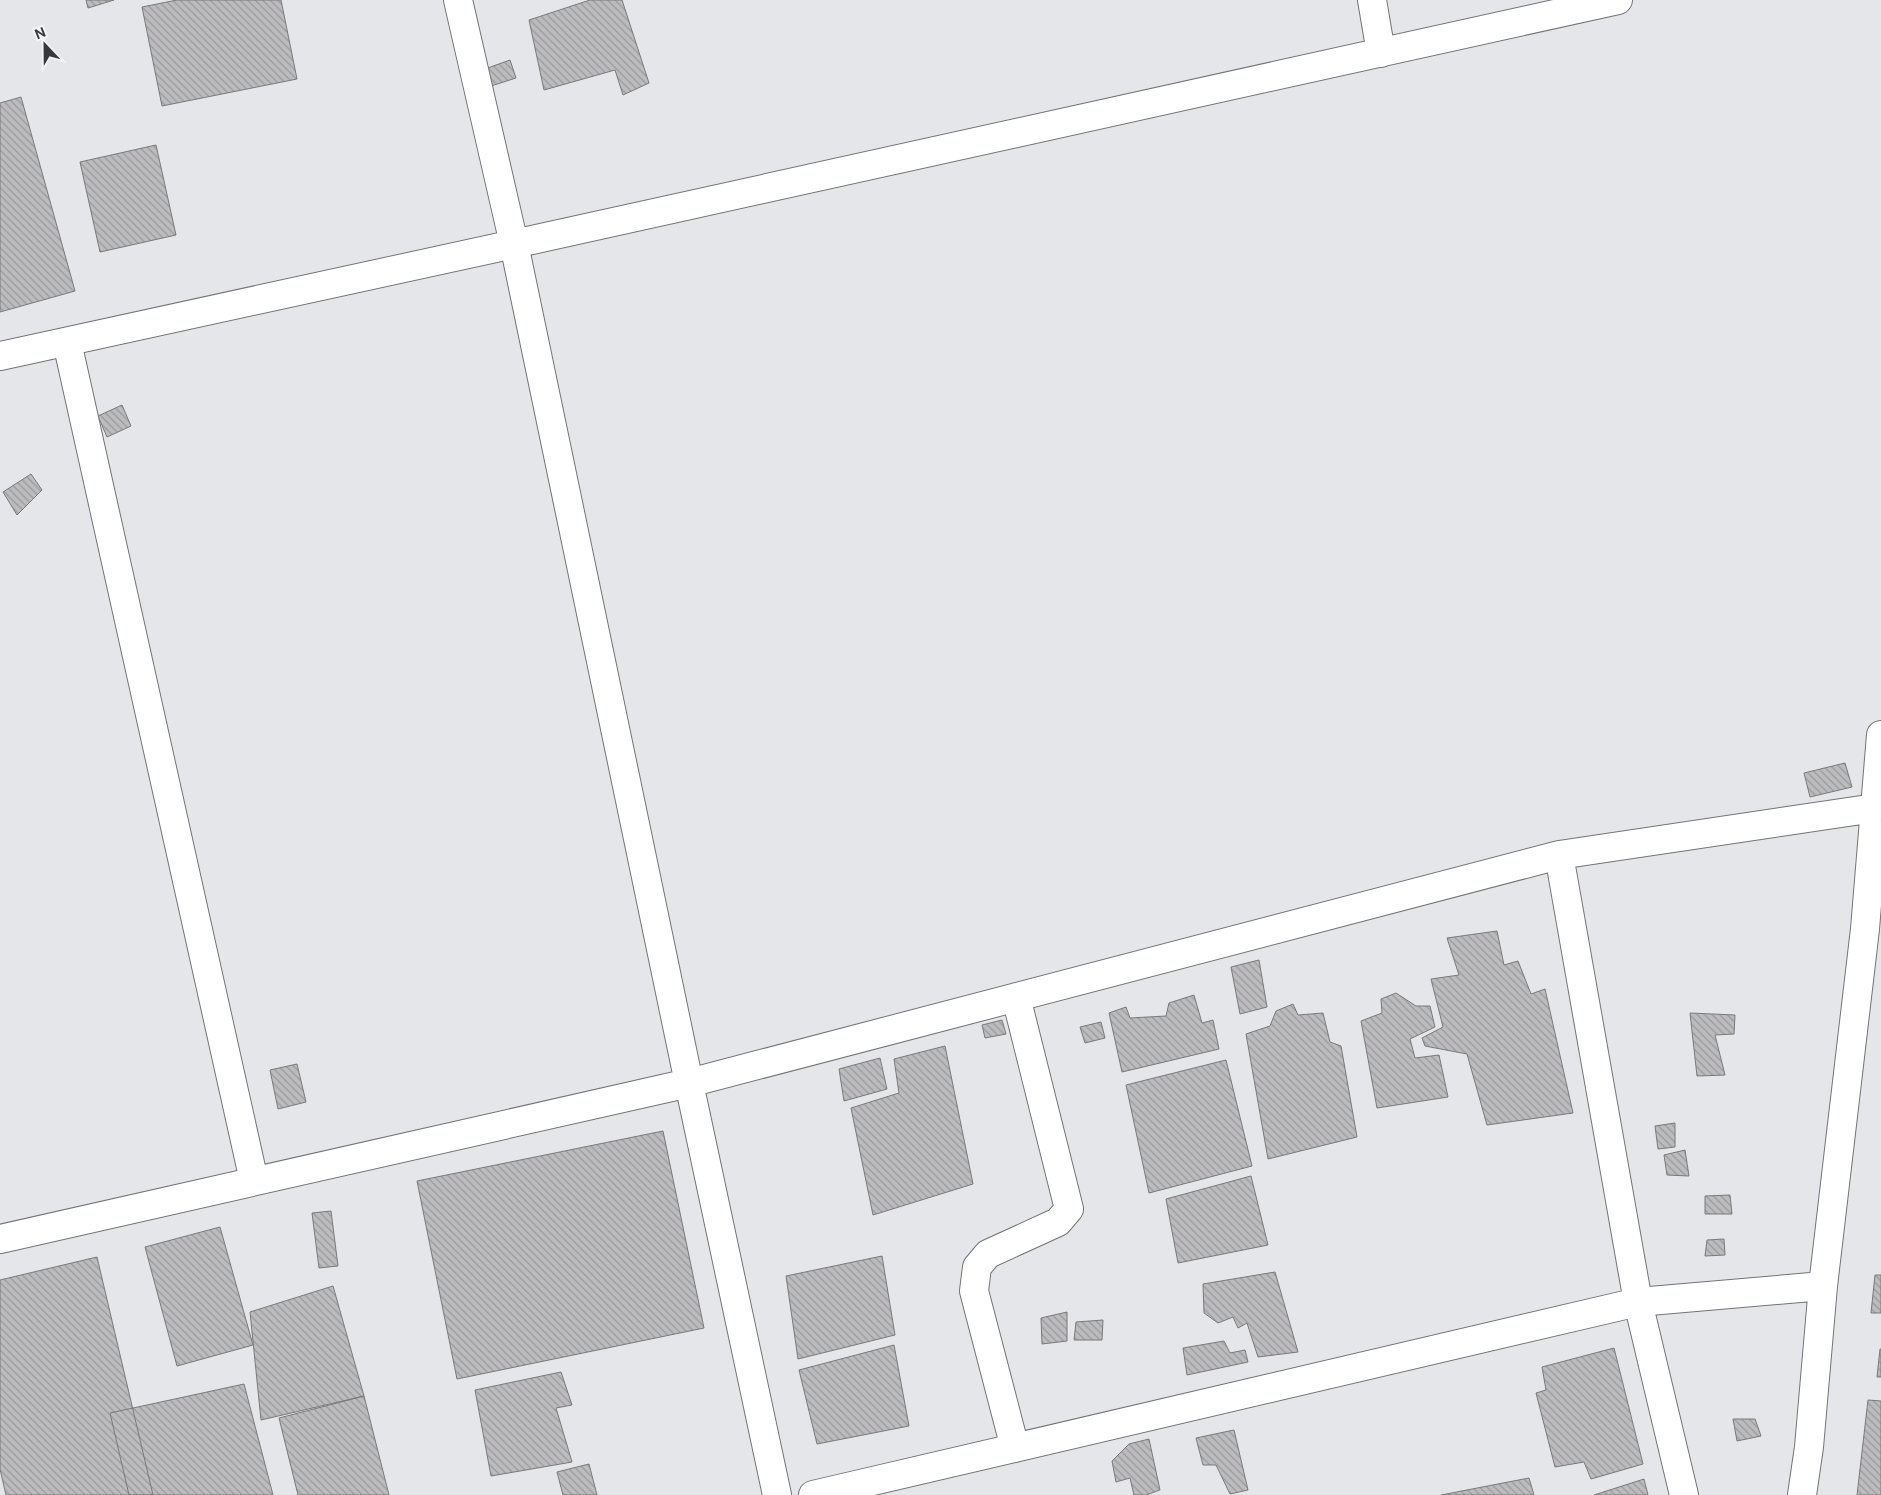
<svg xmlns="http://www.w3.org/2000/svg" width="1881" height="1495" font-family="'DM Sans',sans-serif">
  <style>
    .building { fill: url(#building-back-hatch); stroke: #7a787b }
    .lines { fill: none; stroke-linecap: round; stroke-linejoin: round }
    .minor-casing { stroke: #747477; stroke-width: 30 }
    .minor { stroke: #fff; stroke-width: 28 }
  </style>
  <defs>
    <pattern id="building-back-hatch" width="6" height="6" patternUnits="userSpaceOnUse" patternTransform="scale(1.25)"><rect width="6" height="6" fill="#bcbbbe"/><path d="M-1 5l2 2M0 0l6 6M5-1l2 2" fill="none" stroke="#9a999b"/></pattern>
  </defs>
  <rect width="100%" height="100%" fill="#e5e6e9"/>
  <path class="building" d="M86,0H114L88,8Z
    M177,0H281L297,79L162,106L142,7Z
    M590,0H622L649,83L623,95L615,70L544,90L529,20Z
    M510,60L516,78L488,87L482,70Z
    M21,97L75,291L0,312V103Z
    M156,145L176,235L100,252L80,162Z
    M122,405L131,426L107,437L98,416Z
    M31,474L42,490L17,515L3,492Z
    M1845,763L1852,787L1810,797L1804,773Z
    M1497,931L1504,965L1518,961L1531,994L1545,989L1573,1113L1487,1125L1467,1054L1425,1046L1422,1038L1443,1027L1431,979L1459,975L1447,938Z
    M1259,960L1267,1007L1240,1014L1231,967Z
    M1396,993L1416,1006H1430L1435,1027L1410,1039L1415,1058L1439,1055L1448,1097L1377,1108L1361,1021L1382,1013L1381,999Z
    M1194,995L1202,1023L1213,1020L1219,1049L1122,1072L1109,1013L1126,1007L1130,1018L1166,1016L1169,1003Z
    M1293,1004L1298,1015L1323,1013L1330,1042L1341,1046L1357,1137L1268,1159L1246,1034L1270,1026L1276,1011Z
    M1690,1013L1735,1015L1734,1034L1715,1035L1725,1075L1697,1076Z
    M1002,1020L1006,1034L985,1038L982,1025Z
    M1101,1022L1105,1038L1085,1043L1080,1027Z
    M945,1046L973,1184L873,1215L851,1108L899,1093L894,1059Z
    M880,1058L887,1089L844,1101L839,1069Z
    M1226,1060L1252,1166L1149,1193L1126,1085Z
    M297,1064L306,1102L278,1109L270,1070Z
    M1675,1123V1147L1658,1149L1655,1126Z
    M663,1131L704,1328L457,1379L417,1181Z
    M1685,1150L1689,1176L1667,1175L1664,1155Z
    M1251,1176L1268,1245L1178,1263L1166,1199Z
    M1730,1195L1732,1214H1705V1196Z
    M331,1211L338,1266L319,1268L312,1213Z
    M220,1227L253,1345L177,1366L145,1247Z
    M1724,1239L1725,1255L1705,1256L1707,1240Z
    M882,1256L895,1335L798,1359L786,1276Z
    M97,1257L153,1495H6L0,1469V1280Z
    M1275,1272L1298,1352L1258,1357L1247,1323L1238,1328L1233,1317L1218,1323L1204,1313L1203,1284Z
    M1875,1275H1881V1313H1871Z
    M333,1286L364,1396L261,1420L250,1312Z
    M1067,1312V1341L1042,1344L1041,1318Z
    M1103,1320L1102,1340H1074L1076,1322Z
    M1224,1341L1230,1353L1245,1350L1248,1362L1187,1375L1183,1348Z
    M894,1345L909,1426L817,1444L799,1370Z
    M1614,1348L1643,1464L1591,1479L1584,1462L1555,1467L1536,1393L1546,1390L1542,1367Z
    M1880,1349H1881V1377H1877Z
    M561,1372L572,1405L556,1408L572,1462L491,1476L475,1390Z
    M244,1384L273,1495H129L110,1413Z
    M364,1396L389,1495H298L279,1418Z
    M1868,1400L1881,1401V1495H1857Z
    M1733,1419H1755L1761,1436L1737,1441Z
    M1234,1430L1248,1490L1230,1494L1216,1465H1203L1196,1438Z
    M1149,1439L1160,1490L1146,1495H1134L1130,1478L1116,1482L1112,1461L1129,1444Z
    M589,1464L597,1495H563L557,1472Z
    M1529,1478L1534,1495H1441Z
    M1644,1479L1648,1495H1594Z"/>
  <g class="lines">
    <defs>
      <path id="minor" d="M458,0L514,244L689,1083L777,1495
        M1372,0L1381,53
        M67,342L254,1181
        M0,356L514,244L1618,0
        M1559,855L1638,1302L1684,1495
        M0,1239L689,1083L1559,855L1875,808
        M1015,1448L974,1291L977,1267L988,1254L1058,1222L1069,1209L1016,997
        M813,1495L1638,1302L1823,1286
        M1802,1495L1809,1447L1823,1286L1865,929L1881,735"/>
    </defs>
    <use href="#minor" class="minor-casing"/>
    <use href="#minor" class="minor"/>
  </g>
  <g transform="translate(45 45) rotate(338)" stroke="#f2f3f6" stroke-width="4" paint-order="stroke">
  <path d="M0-4L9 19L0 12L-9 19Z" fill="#38383a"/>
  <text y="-8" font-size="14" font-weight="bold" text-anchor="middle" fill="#38383a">N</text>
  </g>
</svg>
